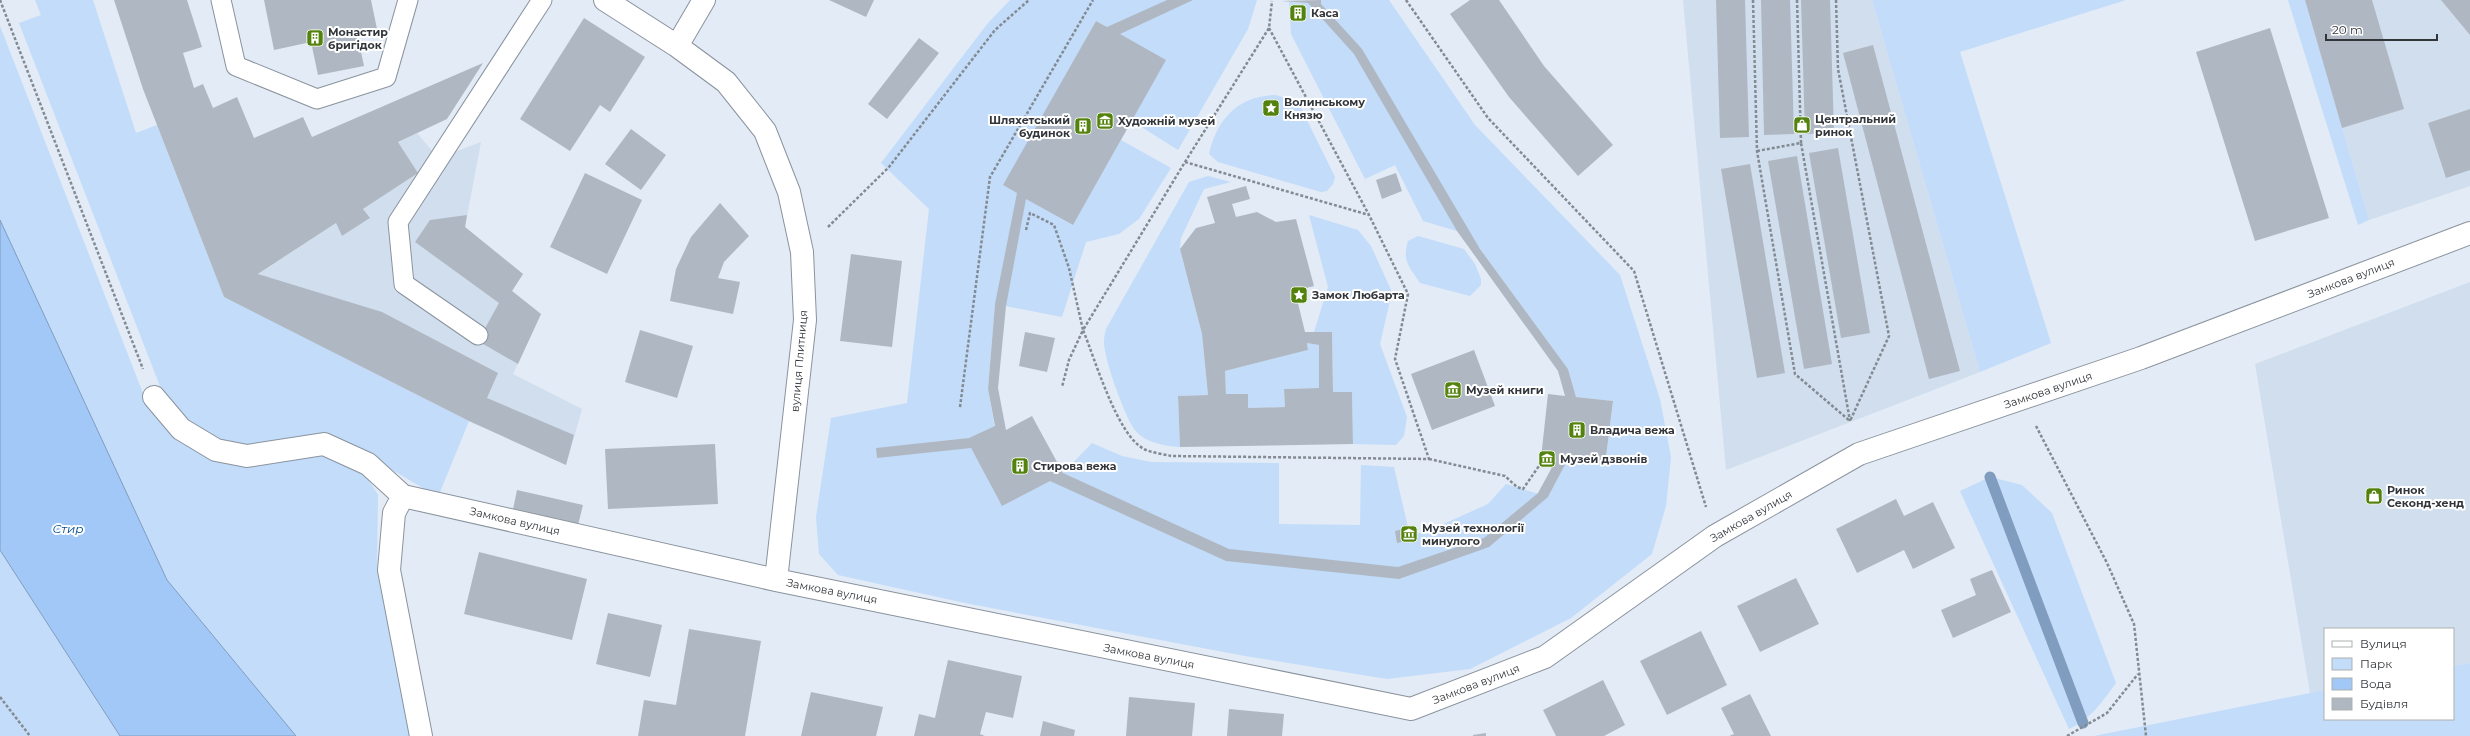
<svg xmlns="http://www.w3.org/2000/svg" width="2470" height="736" font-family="Montserrat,sans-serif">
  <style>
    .built { fill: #d0deee }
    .green { fill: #c2dcfa }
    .water { fill: #a1c8f6; stroke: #809cbe }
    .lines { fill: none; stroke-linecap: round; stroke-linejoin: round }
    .stream { stroke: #809cbe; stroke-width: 11 }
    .building { fill: #afb8c2; fill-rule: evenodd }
    .service-casing { stroke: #8a939d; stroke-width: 21 }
    .minor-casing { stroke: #8a939d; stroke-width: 24 }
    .path { stroke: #838a91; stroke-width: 2.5; stroke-dasharray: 3 2; stroke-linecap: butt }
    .service { stroke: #fff; stroke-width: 19 }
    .minor { stroke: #fff; stroke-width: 22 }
    .labels { text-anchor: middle; stroke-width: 4; stroke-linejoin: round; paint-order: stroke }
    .poi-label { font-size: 11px; font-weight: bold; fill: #32363a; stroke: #fff; text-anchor: start }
    .street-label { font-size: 11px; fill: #32363a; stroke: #fff }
    .water-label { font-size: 12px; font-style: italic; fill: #004b8e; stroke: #fff }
  </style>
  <rect width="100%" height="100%" fill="#e2ebf6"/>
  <path class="built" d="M1683,0H1872L1980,372L1726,470Z
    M2305,0H2470V186L2369,220Z
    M417,133L438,158L481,142L465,227L523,274L512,291L541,314L513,374L582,409L566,465L469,421L224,297L336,223L342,236L369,219L363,209L418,173L398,142Z
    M2470,282V663L2453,666V629H2325V690L2310,693L2255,364Z"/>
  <path class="green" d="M35,0H93L136,133L157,125L224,297L469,421L438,497L372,458L247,449L219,443L187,423L163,394L19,23L41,15Z
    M1010,0H1257L1248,29L1178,150L1132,121L1120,34L1096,21L1004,185L1073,225L1121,140L1171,168L1139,219L1119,234L1086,242L1062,317L995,304L988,389L996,435L971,448L1002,505L1063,473L1092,443L1122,456L1151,462L1279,463V524L1360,525L1361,465L1394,467L1410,536L1430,530L1488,504L1506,484L1548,497L1567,461L1605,465L1613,401L1576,397L1568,369L1480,249L1457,231L1423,221L1395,165L1365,179L1291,34L1289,2L1320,4L1321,0H1389L1475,125L1620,275L1660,399L1671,457L1666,506L1652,554L1571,618L1470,669L1387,679L1245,656L965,603L838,575L819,554L816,517L831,418L907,403L929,209L881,163L988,23Z
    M1872,0H2126L1960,52L2051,343L1980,372Z
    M2288,0H2305L2369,220L2358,225Z
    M0,26L146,401L214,458L323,451L363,471L378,495L377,570L410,736H296L167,580L0,220Z
    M1275,95L1289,99L1300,106L1335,177L1333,184L1327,191L1321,192L1218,162L1209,154C1217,119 1238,96 1275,95Z
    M1208,176L1231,182L1204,189L1181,238L1180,249L1202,334L1208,395L1178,396L1180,447C1165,446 1145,443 1135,430C1125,418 1103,356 1104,341C1104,337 1105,333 1106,329L1189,182Z
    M1309,215L1358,230L1371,246L1392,292L1380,344L1407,417L1404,436L1396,445L1353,444L1352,392H1333L1332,332H1314L1328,287Z
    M1418,236L1464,249L1475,264L1481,279V285L1470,296L1420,283C1409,266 1402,261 1408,241Z
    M1307,343L1319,345V388L1284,389L1285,407L1248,408V394H1226L1225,371L1308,350Z
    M1990,477L2022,485L2052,513L2116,683C2102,702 2091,719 2069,729L1960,491Z
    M0,550L120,736H0Z
    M2470,663V736H2094L2325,690V719H2453V666Z"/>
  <path class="water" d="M0,220L167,580L296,736H120L0,550Z"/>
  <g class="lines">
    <path class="stream" d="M1990,477L2083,723"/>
  </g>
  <path class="building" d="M114,0H187L202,47L183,53L194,88L203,84L213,108L237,97L254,138L303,117L312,137L483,63L447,119L398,142L418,173L363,209L370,218L342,236L336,223L258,274L382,312L498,373L487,398L574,435L566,465L469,421L224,297L143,89Z
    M264,0H371L377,29L357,33L364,66L318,75L311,42L274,50Z
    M829,0H874L866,17Z
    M1167,0H1193L1120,34L1166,60L1073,225L1026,199L1006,306L998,388L1006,430L1032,416L1063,473L1229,549L1398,567L1484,538L1538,493L1556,460L1541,458L1548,394L1565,396L1558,371L1457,231L1354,54L1308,3L1281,1L1321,0V4L1362,49L1480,249L1568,369L1576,397L1613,401L1605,465L1567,461L1548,497L1489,547L1399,579L1226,561L1050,481L1002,506L971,448L877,458L876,448L969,438L995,426L988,389L995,304L1017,193L1003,185L1096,21L1107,27Z
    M1470,0H1499L1544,66L1613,145L1578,176L1509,97L1450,14Z
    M1716,0H1745L1749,137L1720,138Z
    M1761,0H1790L1794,134L1764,135Z
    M1801,0H1830L1834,133L1805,134Z
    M2305,0H2372L2404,109L2342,128Z
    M2441,0H2470V35Z
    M1294,7H1303L1302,19H1293Z
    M584,18L645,57L610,112L600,105L570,151L520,119Z
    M2270,28L2329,218L2255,241L2196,52Z
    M919,38L939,53L887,119L868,104Z
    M1873,45L1960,371L1929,379L1843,53Z
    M2470,109V170L2446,178L2428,123Z
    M631,129L666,155L641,190L605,164Z
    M1838,148L1870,333L1841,338L1809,153Z
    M1797,156L1832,364L1804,369L1768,161Z
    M1750,164L1785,373L1757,378L1721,169Z
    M585,173L642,200L607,274L550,247Z
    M1396,173L1402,191L1382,199L1376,180Z
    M1246,186L1250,199L1232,204L1236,217L1257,212L1276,222L1296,219L1314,286L1295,291L1305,332H1332L1333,392H1352L1353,444L1180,447L1178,396L1208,395L1202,334L1180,249L1196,228L1215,223L1207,197ZM1307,343L1319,345V388L1284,389L1285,407L1248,408V394H1226L1225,371L1308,350Z
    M720,203L749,236L724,262L718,278L740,282L733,314L670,301L676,269L691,237Z
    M467,215L465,227L523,274L512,291L541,314L518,364L478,341L499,303L415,242L430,220Z
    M851,254L902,261L892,347L840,341Z
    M640,330L693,346L677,398L625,382Z
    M1025,332L1055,338L1047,372L1019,366Z
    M1474,350L1495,406L1432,430L1411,374Z
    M715,444L718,504L608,509L605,449Z
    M517,490L583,505L577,529L512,514Z
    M1896,499L1904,516L1933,502L1955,548L1913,569L1904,550L1857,573L1836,529Z
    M1407,528L1410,540L1397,543L1395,531Z
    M479,552L587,579L572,640L464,614Z
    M1992,570L2011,612L1953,638L1941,610L1976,595L1970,579Z
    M1796,578L1819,624L1760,652L1737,606Z
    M608,613L662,625L650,677L596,664Z
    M689,629L761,641L745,736H638L644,700L676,705Z
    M1701,631L1727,685L1667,715L1640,661Z
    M948,660L1022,676L1013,718L986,712L980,734L985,736H914L919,714L935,718Z
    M1603,680L1625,725L1604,736H1556L1543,710Z
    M811,692L883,707L876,736H801Z
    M1750,694L1771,736H1729L1734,734L1721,708Z
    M1129,697L1195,703L1192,736H1126Z
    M1229,709L1284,714L1282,736H1227Z
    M1043,721L1075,730L1074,736H1040Z
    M1486,733V736H1473V735Z"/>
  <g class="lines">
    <defs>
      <path id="service" d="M221,0L236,66L317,99L386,77L408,0
        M478,335L404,284L398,222L542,0"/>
      <path id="minor" d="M605,0L677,46
        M704,0L677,46L726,82L765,131L789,192L802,252L805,320L776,580
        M154,397L181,429L216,450L247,456L324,444L368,464L403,496L776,580L1411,709L1545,657L1715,536L1859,454L2141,358L2470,233
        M403,496L394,513L389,570L421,736"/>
    </defs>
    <use href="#service" class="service-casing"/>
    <use href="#minor" class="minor-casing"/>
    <path class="path" d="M0,0L143,369
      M1406,0L1488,118L1634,271L1706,507
      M1753,0L1757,151L1795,374L1850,421
      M1797,0L1801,143
      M1836,0L1838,69L1889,336L1850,421
      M1269,28L1369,215L1408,294L1395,359L1429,459L1171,456C1163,454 1152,453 1144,449C1117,435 1095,359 1083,330L1185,162L1269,28L1272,1
      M1757,151L1801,143L1850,421
      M1185,162L1369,215
      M828,227L889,167L995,30L1029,0
      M1026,230L1030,213L1054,225L1069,268L1083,330L1069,360L1062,387
      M960,407L990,177L1093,0
      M2036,426L2107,563L2134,624L2146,736
      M1429,459L1505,476L1517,487L1523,489L1541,463
      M0,697L30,736
      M2067,736L2107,713L2138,674"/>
    <use href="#service" class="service"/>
    <use href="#minor" class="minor"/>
  </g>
  <defs>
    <symbol id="building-square" viewBox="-11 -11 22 22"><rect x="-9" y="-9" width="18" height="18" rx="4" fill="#54820e" stroke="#fff"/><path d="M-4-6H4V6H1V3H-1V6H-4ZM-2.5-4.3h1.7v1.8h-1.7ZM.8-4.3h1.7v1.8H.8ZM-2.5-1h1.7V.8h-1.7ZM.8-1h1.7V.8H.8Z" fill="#fff"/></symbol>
    <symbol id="sight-square" viewBox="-11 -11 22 22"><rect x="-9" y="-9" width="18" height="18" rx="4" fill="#54820e" stroke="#fff"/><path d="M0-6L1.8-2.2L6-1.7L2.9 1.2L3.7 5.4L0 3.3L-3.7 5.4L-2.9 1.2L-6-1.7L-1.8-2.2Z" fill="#fff"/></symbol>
    <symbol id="museum-square" viewBox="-11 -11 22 22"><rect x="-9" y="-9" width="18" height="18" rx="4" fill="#54820e" stroke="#fff"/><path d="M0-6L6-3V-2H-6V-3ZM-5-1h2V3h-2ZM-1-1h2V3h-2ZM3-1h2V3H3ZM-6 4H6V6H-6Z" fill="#fff"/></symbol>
    <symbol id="shop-square" viewBox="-11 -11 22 22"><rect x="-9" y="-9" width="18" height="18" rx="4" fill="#54820e" stroke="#fff"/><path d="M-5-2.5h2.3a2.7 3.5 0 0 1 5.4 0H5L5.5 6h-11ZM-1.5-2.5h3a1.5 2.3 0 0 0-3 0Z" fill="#fff"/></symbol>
  </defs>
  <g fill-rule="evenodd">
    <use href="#building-square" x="1288" y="3" width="20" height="20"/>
    <use href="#building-square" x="305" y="28" width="20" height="20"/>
    <use href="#sight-square" x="1261" y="98" width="20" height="20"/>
    <use href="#museum-square" x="1095" y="111" width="20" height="20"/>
    <use href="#shop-square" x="1792" y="115" width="20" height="20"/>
    <use href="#building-square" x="1073" y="116" width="20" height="20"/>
    <use href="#sight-square" x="1289" y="285" width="20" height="20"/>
    <use href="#museum-square" x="1443" y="380" width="20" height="20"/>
    <use href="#building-square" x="1567" y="420" width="20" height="20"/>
    <use href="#museum-square" x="1537" y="449" width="20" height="20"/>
    <use href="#building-square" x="1010" y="456" width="20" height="20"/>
    <use href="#shop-square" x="2364" y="486" width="20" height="20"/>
    <use href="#museum-square" x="1399" y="524" width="20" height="20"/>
  </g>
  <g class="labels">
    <g class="poi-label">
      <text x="1311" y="17">Каса</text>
      <text x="328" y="36">Монастир<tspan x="328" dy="13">бригідок</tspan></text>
      <text x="1284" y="106">Волинському<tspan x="1284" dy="13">Князю</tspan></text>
      <text x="1815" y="123">Центральний<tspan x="1815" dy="13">ринок</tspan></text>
      <text x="1070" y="124" text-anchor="end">Шляхетський<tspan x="1070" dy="13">будинок</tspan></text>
      <text x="1118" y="125">Художній музей</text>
      <text x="1312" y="299">Замок Любарта</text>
      <text x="1466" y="394">Музей книги</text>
      <text x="1590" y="434">Владича вежа</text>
      <text x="1560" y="463">Музей дзвонів</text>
      <text x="1033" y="470">Стирова вежа</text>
      <text x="2387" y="494">Ринок<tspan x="2387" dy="13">Секонд-хенд</tspan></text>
      <text x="1422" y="532">Музей технології<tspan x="1422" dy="13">минулого</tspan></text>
    </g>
    <g class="street-label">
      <text transform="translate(2351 278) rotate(-21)" y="4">Замкова вулиця</text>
      <text transform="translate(799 361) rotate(-85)" y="4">вулиця Плитниця</text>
      <text transform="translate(2048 390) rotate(-19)" y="4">Замкова вулиця</text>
      <text transform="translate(1751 516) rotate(-30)" y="4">Замкова вулиця</text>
      <text transform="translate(515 521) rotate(13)" y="4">Замкова вулиця</text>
      <text transform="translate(832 591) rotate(11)" y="4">Замкова вулиця</text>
      <text transform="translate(1149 656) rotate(11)" y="4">Замкова вулиця</text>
      <text transform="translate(1476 684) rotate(-21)" y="4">Замкова вулиця</text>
    </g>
    <g class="water-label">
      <text x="68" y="533">Стир</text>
    </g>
  </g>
  <rect x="2324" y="628" width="130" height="92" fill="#ffffff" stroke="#adafb0"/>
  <rect x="2332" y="641" width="20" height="6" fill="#ffffff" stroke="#adafb0"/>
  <text x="2360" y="648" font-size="12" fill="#32363a">Вулиця</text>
  <rect x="2332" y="658" width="20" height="12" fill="#c2dcfa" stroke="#adafb0"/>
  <text x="2360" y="668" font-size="12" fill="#32363a">Парк</text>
  <rect x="2332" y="678" width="20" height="12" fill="#a1c8f6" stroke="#adafb0"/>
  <text x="2360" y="688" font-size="12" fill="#32363a">Вода</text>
  <rect x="2332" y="698" width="20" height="12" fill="#afb8c2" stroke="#adafb0"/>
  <text x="2360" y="708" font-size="12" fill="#32363a">Будівля</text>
  <path d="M2326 34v6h111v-6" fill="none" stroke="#32363a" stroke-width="2"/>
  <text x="2332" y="34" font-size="12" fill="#32363a" stroke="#ffffff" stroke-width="3" paint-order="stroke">20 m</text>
</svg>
